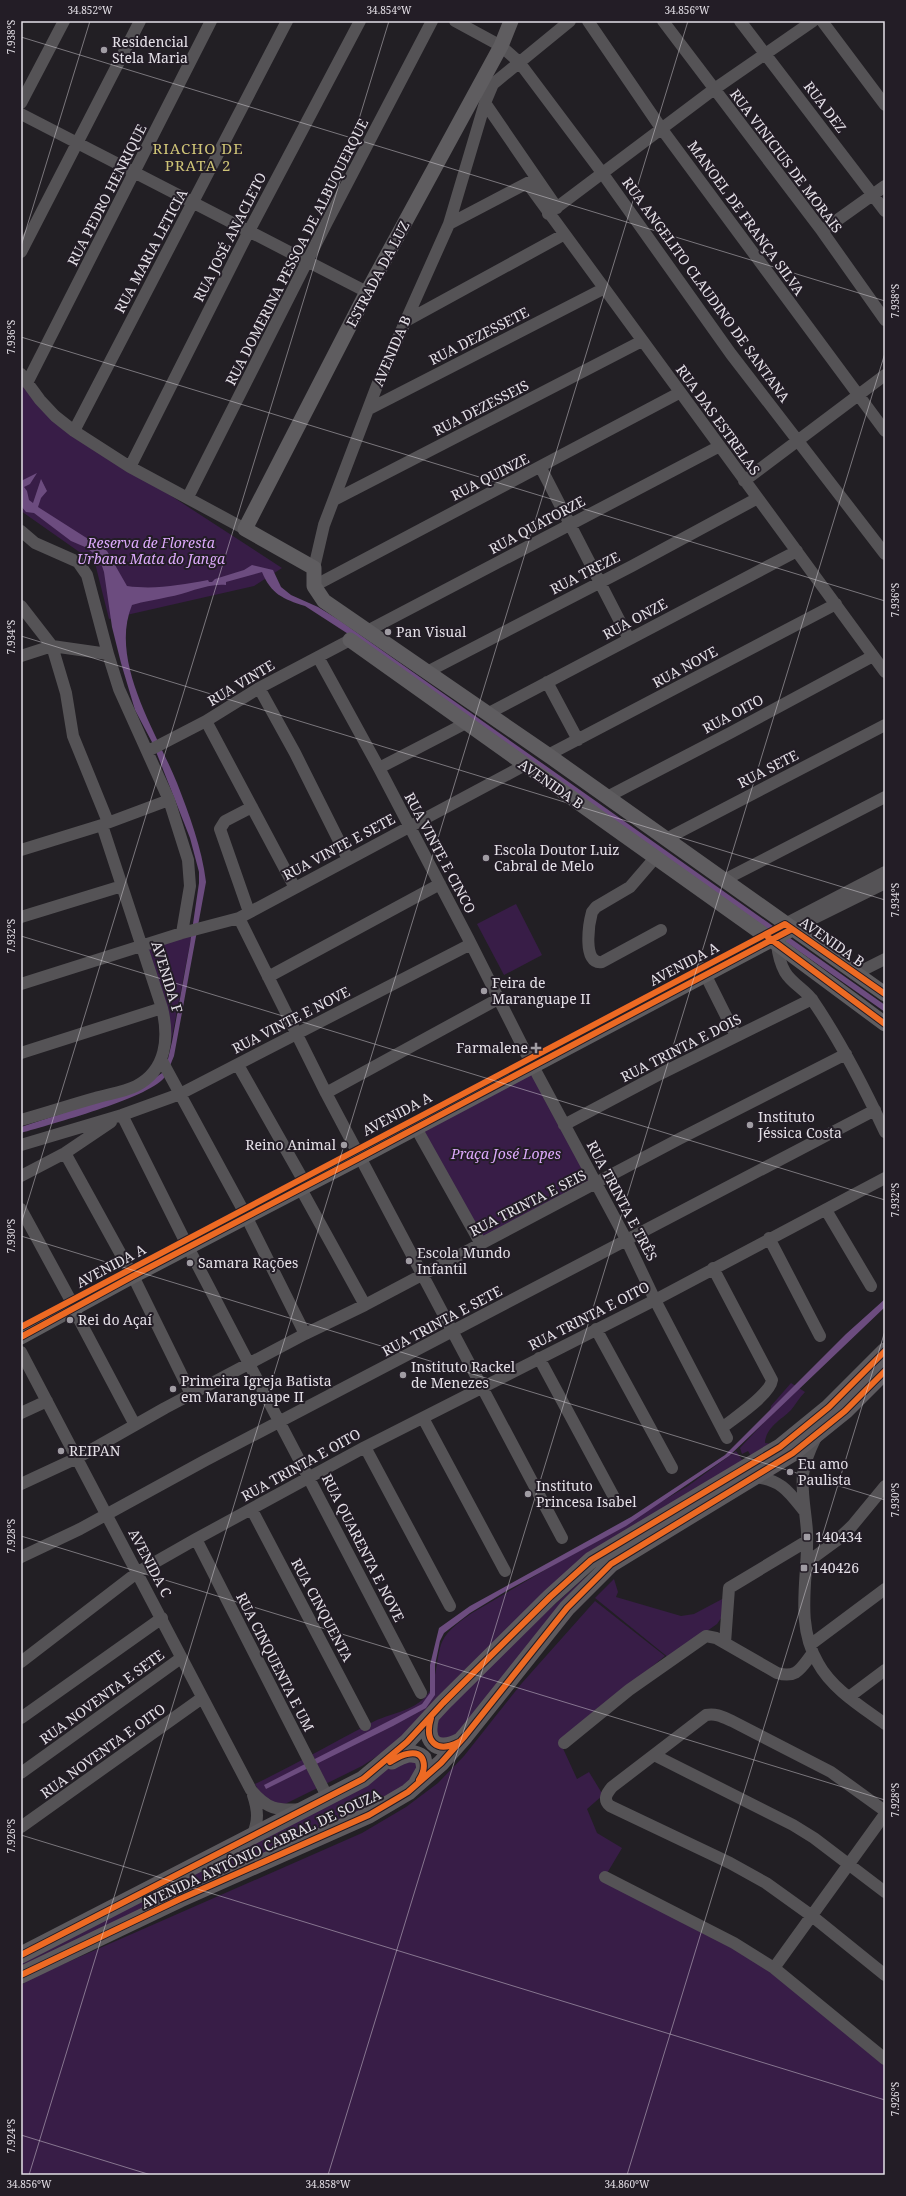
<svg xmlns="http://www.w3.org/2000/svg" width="906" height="2196" font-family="'Noto Serif',serif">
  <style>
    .green { fill: #381d47 }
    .water { fill: #6c4c7f }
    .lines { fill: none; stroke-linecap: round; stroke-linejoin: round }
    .minor { stroke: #555356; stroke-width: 12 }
    .major { stroke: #5f5d60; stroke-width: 15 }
    .highway { stroke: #5d5a5e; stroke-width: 17 }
    .cycleway-casing { stroke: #231d26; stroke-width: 8 }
    .cycleway { stroke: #ed6a23; stroke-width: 6 }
    .ticks { fill: none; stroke: #e4e0e7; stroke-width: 1; stroke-opacity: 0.45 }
    .poi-dot { fill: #a09ca3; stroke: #231d26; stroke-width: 1.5 }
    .labels { text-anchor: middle; stroke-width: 4; stroke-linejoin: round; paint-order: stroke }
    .poi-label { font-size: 14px; fill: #e4e0e7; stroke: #231d26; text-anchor: start }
    .street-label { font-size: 14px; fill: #e4e0e7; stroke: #231d26 }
    .park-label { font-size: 14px; font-style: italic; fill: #dca9fb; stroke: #231d26 }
    .neighbourhood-label { font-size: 15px; letter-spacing: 1px; fill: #cec476; stroke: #231d26 }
    .neatline { fill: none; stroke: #e4e0e7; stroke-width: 1.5 }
    .ticks-label { font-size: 10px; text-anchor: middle; fill: #e4e0e7 }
  </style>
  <rect width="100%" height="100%" fill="#221f24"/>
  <path class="green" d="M21,373L73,432L282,568L254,586L109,619L95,563L21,511Z
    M516,904L542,955L504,975L477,924Z
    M192,933L171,1042L144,946Z
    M532,1065L596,1183L479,1244L417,1125Z
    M791,1383L805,1392C799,1398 796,1404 791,1410C781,1420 766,1427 765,1443L772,1444L751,1456L748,1451L742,1454L740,1448L769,1417L771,1406Z
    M736,1451L745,1464L590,1557L391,1747L362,1766L285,1804C268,1803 263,1799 255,1784C295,1765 332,1743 371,1723C389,1713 413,1712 427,1695C437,1684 436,1656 442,1642C448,1629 461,1621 472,1613L688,1486Z
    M604,1566L463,1737L439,1745L431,1726L444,1704L583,1579Z
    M614,1579L618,1592L616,1597L681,1616L694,1614L726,1597L724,1614L717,1624L669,1658L595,1598Z
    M595,1601L665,1656L560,1742L577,1779L589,1772L603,1795L587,1809L597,1833L622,1848L606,1875L731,1940L885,2064V2175H21V1986L27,1980L362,1833L406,1807L438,1783L464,1756L522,1683Z
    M401,1758L422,1759L415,1784L21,1974V1953Z"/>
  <path class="water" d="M37,473L30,484L24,487L27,491L29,500L33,503L41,479L47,491L41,498L38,507L107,551L127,586C155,590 180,585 208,580L209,582H212L215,579L244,570L252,565L273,570L281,587L291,595L318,607L339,620L885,1005V1012L373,650L305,606C283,599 271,594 262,572L226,582V585C207,583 187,594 168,597C156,600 144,601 132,605C109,661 156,731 177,783C189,814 202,848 206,882L174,1056C171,1063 168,1072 164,1078C146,1099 51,1124 21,1133V1127L142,1087L162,1073L167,1063L172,1042L190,944L199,883V872L190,838L153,744L135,710L121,663L112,627L104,572L99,557L85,547L71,541L34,513L26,512L21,506V481Z
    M885,1299V1307L729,1456L626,1526L508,1590L470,1613L444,1633L440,1641L435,1665V1695L426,1708L393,1726L266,1789L264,1785L422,1704L430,1693V1665L439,1628L470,1606L631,1517L725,1455L846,1334Z"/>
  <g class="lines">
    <path class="minor" d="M455,21L501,46L519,62L603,174L731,354L885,554
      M588,21L661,128L885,431
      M663,21L822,231L885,320
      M740,21L885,211
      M822,21L885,105
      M21,103L64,21
      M485,103L557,208
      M21,114L367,292
      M528,184L885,672
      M548,214L713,90L813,21
      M449,224L533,180
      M822,231L885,186
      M21,252L140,21
      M404,322L563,235
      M21,374L40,400L55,416L74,431L130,467L245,529
      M27,383L211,21
      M369,409L603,289
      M74,431L287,21
      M130,467L249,231L360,21
      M541,468L629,639
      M744,481L885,375
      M188,497L327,222L432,21
      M334,500L642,341
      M21,531L35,543L78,562L87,575L108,654L119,689L169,800L188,860L190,886L182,933
      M314,568L324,525L378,383L449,224L485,103L493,84L570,21
      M314,586L679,393
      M21,606L52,646L66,693L73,736L108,822
      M369,630L718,447
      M21,656L52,646L108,654
      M318,657L379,768L468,938L527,1055L626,1239L655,1300L727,1438
      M427,672L632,566L756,499
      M547,682L578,740
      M259,688L295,753L348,859
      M487,714L797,551
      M206,721L295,888
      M148,751L206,721L259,688L350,640
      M548,755L836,604
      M379,768L466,723
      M607,797L730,733L873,656
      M666,839L885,725
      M21,850L102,825L169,800
      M655,858L630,887L596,907L592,912C589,923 582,965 602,962L661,930
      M724,880L885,797
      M249,912L220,829L225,821L252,807
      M21,917L122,886
      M239,918L326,1093L562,1538
      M785,924L885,872
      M792,929L885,883
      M777,944C778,954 780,963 785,972C792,984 806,990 813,1001C841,1042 864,1087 885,1132
      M702,968L736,1036
      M857,973L885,959
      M268,977L440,884
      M21,984L182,933L239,918L525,765
      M21,1053L162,1008
      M161,1059L243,1210L305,1334
      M238,1065L302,1178
      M326,1093L498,999
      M122,1115L185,1241
      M21,1120C46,1113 70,1105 95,1098C108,1094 124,1092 136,1086C167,1070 169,1037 162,1008L102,825
      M564,1125L662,1073L812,999
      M416,1128L481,1244
      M21,1145L122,1115L180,1094L471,944
      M65,1153L129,1269
      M21,1176L65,1153L111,1122
      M301,1189L365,1305
      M21,1209L71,1301
      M826,1210L871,1286
      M769,1238L820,1336
      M188,1247L421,1693
      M713,1268L772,1380C770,1395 734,1418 722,1428
      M133,1276L191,1394
      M73,1308L135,1425
      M596,1329L672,1468
      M21,1352L251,1790C267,1809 277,1811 301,1809
      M539,1358L615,1499
      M21,1413L47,1401
      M423,1418L505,1571
      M816,1437C810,1449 805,1461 803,1474C801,1493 806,1513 807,1532C809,1576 794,1622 818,1663C832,1689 862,1707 885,1724
      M365,1447L450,1606
      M755,1477C782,1480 789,1492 805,1512
      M21,1484L77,1458L165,1408L305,1334L365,1305L679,1139L846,1054
      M252,1510L365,1725
      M196,1539L328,1798
      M21,1557L80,1529L206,1460L875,1110
      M806,1563L836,1541L852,1526L885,1486
      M725,1643L729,1588L807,1541
      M810,1645L885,1589
      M21,1662L138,1572L196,1539L365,1447L655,1300L885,1178
      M849,1697L885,1670
      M21,1718L162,1618
      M564,1743L629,1690L706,1636L716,1638L777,1673C797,1679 801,1668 812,1654
      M654,1755L793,1825L814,1838L885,1892
      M21,1773L181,1658
      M885,1811L831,1772L732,1721C723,1717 716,1713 706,1715L612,1787C606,1794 603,1800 610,1806L730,1863L766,1883L812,1916L885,1975
      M21,1827L202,1698
      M252,1836C259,1821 258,1810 253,1795
      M605,1877L734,1943L774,1968L885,2059
      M774,1968L885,1814"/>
    <path class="major" d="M511,21L501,46L367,292L245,529L314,568V586L324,601L548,755L885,994
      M350,640L777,944L885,1024
      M21,1337L133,1276L361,1157L792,929"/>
    <path class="highway" d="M431,1716C424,1741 435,1754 460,1741
      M392,1761C403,1755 412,1750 423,1758L425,1769L417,1783
      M21,1955L363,1779L407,1742L443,1703L550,1597L591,1560L780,1447L829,1407L885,1351
      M21,1975L180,1899L369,1815L408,1792L441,1763L465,1736L567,1608L611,1564L793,1453L845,1411L885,1371"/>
    <defs>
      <path id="cycleway" d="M768,937L885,1024
        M21,1327L785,924L885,994
        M21,1337L133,1276L361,1157L792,929
        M431,1718C424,1741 436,1754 459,1742
        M390,1762C395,1759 401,1755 407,1754C426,1749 427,1768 419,1780
        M21,1955L363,1779L407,1742L443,1703L550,1597L591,1560L780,1447L829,1407L885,1351
        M21,1975L180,1899L369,1815L408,1792L441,1763L465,1736L567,1608L611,1564L793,1453L845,1411L885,1371"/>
    </defs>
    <use href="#cycleway" class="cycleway-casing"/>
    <use href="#cycleway" class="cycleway"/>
  </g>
  <path class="ticks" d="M21,37L885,301M21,246L90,21M21,337L885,601M21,636L885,900M21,936L885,1200M21,1224L389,21M21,1236L885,1500M21,1536L885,1800M21,1835L885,2100M21,2135L151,2175M29,2175L688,21M328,2175L885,353M627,2175L885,1331"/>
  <g class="poi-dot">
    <circle cx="104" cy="50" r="4"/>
    <circle cx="388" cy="632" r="4"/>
    <circle cx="486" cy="858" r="4"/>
    <circle cx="484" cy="991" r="4"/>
    <path d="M534 1042h4v4h4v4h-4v4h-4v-4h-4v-4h4z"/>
    <circle cx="750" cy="1125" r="4"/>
    <circle cx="344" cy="1145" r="4"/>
    <circle cx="409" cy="1261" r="4"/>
    <circle cx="190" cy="1263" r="4"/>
    <circle cx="70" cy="1320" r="4"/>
    <circle cx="403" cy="1375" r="4"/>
    <circle cx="173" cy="1389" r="4"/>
    <circle cx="61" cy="1451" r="4"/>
    <circle cx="790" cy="1472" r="4"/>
    <circle cx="528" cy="1494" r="4"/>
    <rect x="803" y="1533" width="8" height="8" rx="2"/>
    <rect x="800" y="1564" width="8" height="8" rx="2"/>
  </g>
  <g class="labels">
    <g class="poi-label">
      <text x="112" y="47">Residencial<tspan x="112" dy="16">Stela Maria</tspan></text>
      <text x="396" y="637">Pan Visual</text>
      <text x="494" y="855">Escola Doutor Luiz<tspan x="494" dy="16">Cabral de Melo</tspan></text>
      <text x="492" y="988">Feira de<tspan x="492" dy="16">Maranguape II</tspan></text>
      <text x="528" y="1053" text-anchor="end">Farmalene</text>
      <text x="758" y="1122">Instituto<tspan x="758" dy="16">Jéssica Costa</tspan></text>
      <text x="336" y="1150" text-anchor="end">Reino Animal</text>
      <text x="417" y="1258">Escola Mundo<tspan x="417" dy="16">Infantil</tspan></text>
      <text x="198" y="1268">Samara Rações</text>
      <text x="78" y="1325">Rei do Açaí</text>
      <text x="411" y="1372">Instituto Rackel<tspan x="411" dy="16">de Menezes</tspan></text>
      <text x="181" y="1386">Primeira Igreja Batista<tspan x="181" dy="16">em Maranguape II</tspan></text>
      <text x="69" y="1456">REIPAN</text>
      <text x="798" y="1469">Eu amo<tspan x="798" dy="16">Paulista</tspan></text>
      <text x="536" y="1491">Instituto<tspan x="536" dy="16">Princesa Isabel</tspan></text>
      <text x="815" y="1542">140434</text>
      <text x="812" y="1573">140426</text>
    </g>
    <g class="street-label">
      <text transform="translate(825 107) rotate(53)" y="5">RUA DEZ</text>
      <text transform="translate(786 161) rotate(53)" y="5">RUA VINICIUS DE MORAIS</text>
      <text transform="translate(107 195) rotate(-63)" y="5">RUA PEDRO HENRIQUE</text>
      <text transform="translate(746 218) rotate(54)" y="5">MANOEL DE FRANÇA SILVA</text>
      <text transform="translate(230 237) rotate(-63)" y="5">RUA JOSÉ ANACLETO</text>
      <text transform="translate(151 251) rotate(-62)" y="5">RUA MARIA LETICIA</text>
      <text transform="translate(297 252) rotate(-63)" y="5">RUA DOMERINA PESSOA DE ALBUQUERQUE</text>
      <text transform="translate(378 274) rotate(-62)" y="5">ESTRADA DA LUZ</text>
      <text transform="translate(706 290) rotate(54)" y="5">RUA ANGELITO CLAUDINO DE SANTANA</text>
      <text transform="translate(479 336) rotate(-27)" y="5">RUA DEZESSETE</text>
      <text transform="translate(392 351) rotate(-67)" y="5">AVENIDA B</text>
      <text transform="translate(481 408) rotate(-27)" y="5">RUA DEZESSEIS</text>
      <text transform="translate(718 420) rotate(54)" y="5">RUA DAS ESTRELAS</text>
      <text transform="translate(490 477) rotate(-27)" y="5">RUA QUINZE</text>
      <text transform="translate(537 525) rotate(-28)" y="5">RUA QUATORZE</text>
      <text transform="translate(585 573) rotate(-27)" y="5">RUA TREZE</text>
      <text transform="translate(635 619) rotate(-28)" y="5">RUA ONZE</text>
      <text transform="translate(685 667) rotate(-28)" y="5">RUA NOVE</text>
      <text transform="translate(241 683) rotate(-31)" y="5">RUA VINTE</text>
      <text transform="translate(733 714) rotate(-28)" y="5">RUA OITO</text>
      <text transform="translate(768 769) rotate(-27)" y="5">RUA SETE</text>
      <text transform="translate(551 784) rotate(35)" y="5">AVENIDA B</text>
      <text transform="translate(339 847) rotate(-28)" y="5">RUA VINTE E SETE</text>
      <text transform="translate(440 853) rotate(62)" y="5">RUA VINTE E CINCO</text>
      <text transform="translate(832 942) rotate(35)" y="5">AVENIDA B</text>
      <text transform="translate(684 964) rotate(-28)" y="5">AVENIDA A</text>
      <text transform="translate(167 977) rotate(73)" y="5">AVENIDA F</text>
      <text transform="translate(291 1020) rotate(-27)" y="5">RUA VINTE E NOVE</text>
      <text transform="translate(681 1048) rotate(-27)" y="5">RUA TRINTA E DOIS</text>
      <text transform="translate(397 1114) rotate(-28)" y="5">AVENIDA A</text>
      <text transform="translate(622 1201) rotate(62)" y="5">RUA TRINTA E TRÊS</text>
      <text transform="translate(528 1203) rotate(-27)" y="5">RUA TRINTA E SEIS</text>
      <text transform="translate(111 1266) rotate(-28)" y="5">AVENIDA A</text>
      <text transform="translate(589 1316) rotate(-27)" y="5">RUA TRINTA E OITO</text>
      <text transform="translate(442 1321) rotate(-28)" y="5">RUA TRINTA E SETE</text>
      <text transform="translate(301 1465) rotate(-29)" y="5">RUA TRINTA E OITO</text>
      <text transform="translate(363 1548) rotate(63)" y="5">RUA QUARENTA E NOVE</text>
      <text transform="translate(150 1563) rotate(62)" y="5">AVENIDA C</text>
      <text transform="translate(322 1610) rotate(62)" y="5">RUA CINQUENTA</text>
      <text transform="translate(275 1662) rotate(63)" y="5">RUA CINQUENTA E UM</text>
      <text transform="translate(102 1697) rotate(-36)" y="5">RUA NOVENTA E SETE</text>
      <text transform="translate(103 1751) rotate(-36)" y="5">RUA NOVENTA E OITO</text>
      <text transform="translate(261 1849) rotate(-25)" y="5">AVENIDA ANTÔNIO CABRAL DE SOUZA</text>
    </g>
    <g class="park-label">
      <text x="151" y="548">Reserva de Floresta<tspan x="151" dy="16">Urbana Mata do Janga</tspan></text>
      <text x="506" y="1159">Praça José Lopes</text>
    </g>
    <g class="neighbourhood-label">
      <text x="198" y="154">RIACHO DE<tspan x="198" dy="17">PRATA 2</tspan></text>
    </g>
  </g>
  <rect width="906" height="2196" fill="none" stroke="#231d26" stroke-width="44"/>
  <rect x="22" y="22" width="862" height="2152" class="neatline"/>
  <g class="ticks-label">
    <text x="90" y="14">34.852°W</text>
    <text x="389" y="14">34.854°W</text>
    <text x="687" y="14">34.856°W</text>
    <text transform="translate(11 37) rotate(-90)" y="4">7.938°S</text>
    <text transform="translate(895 301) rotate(-90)" y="4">7.938°S</text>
    <text transform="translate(11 337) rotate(-90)" y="4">7.936°S</text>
    <text transform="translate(895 600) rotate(-90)" y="4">7.936°S</text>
    <text transform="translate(11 637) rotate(-90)" y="4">7.934°S</text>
    <text transform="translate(895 900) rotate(-90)" y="4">7.934°S</text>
    <text transform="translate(11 936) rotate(-90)" y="4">7.932°S</text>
    <text transform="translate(895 1200) rotate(-90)" y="4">7.932°S</text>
    <text transform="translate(11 1236) rotate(-90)" y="4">7.930°S</text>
    <text transform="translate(895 1500) rotate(-90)" y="4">7.930°S</text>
    <text transform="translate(11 1536) rotate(-90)" y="4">7.928°S</text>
    <text transform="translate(895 1800) rotate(-90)" y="4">7.928°S</text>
    <text transform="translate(11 1836) rotate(-90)" y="4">7.926°S</text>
    <text transform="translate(895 2099) rotate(-90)" y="4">7.926°S</text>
    <text transform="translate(11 2136) rotate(-90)" y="4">7.924°S</text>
    <text x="29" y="2188">34.856°W</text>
    <text x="328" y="2188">34.858°W</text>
    <text x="627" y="2188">34.860°W</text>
  </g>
</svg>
